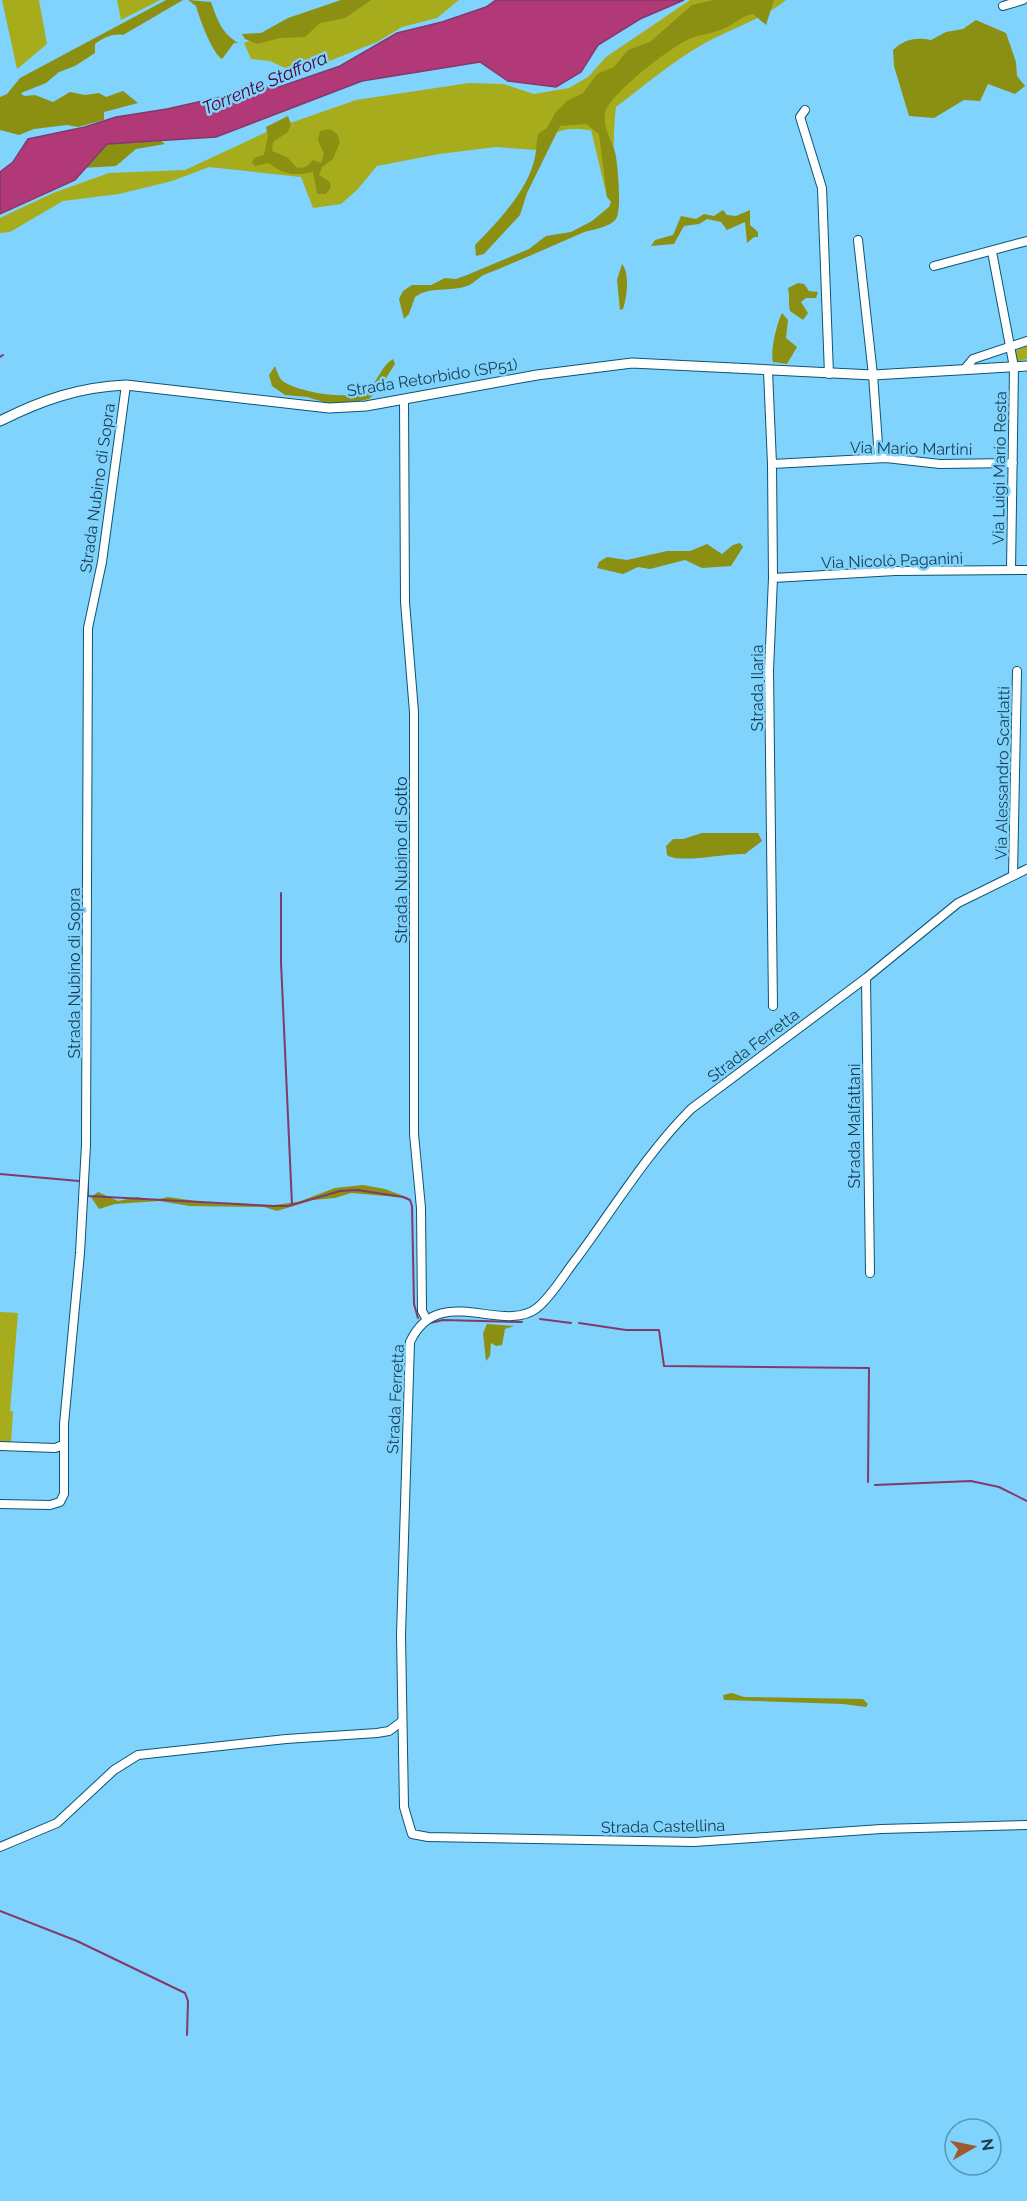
<svg xmlns="http://www.w3.org/2000/svg" width="1027" height="2201" font-family="Raleway,sans-serif">
  <style>
    .green { fill: #a7ac1d }
    .forest { fill: #8b8f12 }
    .water { fill: #b13978; stroke: #833a6b; stroke-width: 1.5 }
    .lines { fill: none; stroke-linecap: round; stroke-linejoin: round }
    .stream { stroke: #833a6b; stroke-width: 2 }
    .minor-casing { stroke: #0c5572; stroke-width: 10 }
    .tertiary-casing { stroke: #0c5572; stroke-width: 11 }
    .minor { stroke: #fff; stroke-width: 8 }
    .tertiary { stroke: #fff; stroke-width: 9 }
    .labels { text-anchor: middle; stroke-width: 5; stroke-linejoin: round; paint-order: stroke }
    .street-label { font-size: 16px; fill: #193c4d; stroke: #7fd3fd }
    .water-label { font-size: 18px; font-style: italic; fill: #510131; stroke: #7fd3fd }
  </style>
  <rect width="100%" height="100%" fill="#7fd3fd"/>
  <path class="green" d="M2,0H39L47,44L17,69Z
    M117,0H160L121,20Z
    M355,0H459L437,18L402,27L377,42L322,64L285,68L270,61L251,59L244,43Z
    M690,0H786C761,20 733,28 705,43C673,61 645,85 616,107C612,137 616,170 607,197L591,130C564,127 553,129 536,150L496,147L439,154L377,166L357,190L341,204L313,208L301,177L209,167L172,181L119,194L63,201L10,232L0,233V218L53,193L109,173L185,170L273,129L356,100L469,83L503,84L534,94L569,88L588,77L606,57Z
    M1027,346V359L1018,361L1015,351Z
    M0,1312L18,1313L10,1411H13L11,1444H0Z"/>
  <path class="forest" d="M166,0H183L123,35C113,33 103,38 95,44V53L75,66L59,72L46,83L21,93L24,96L35,95L53,102L70,92L85,95L99,93L106,97L123,91L138,103L104,112V120L78,127L67,125L34,129L19,135L0,130V97L7,94L20,78Z
    M188,0L211,2C218,21 221,32 238,43H234L222,59C212,53 199,17 196,6Z
    M341,0H371L345,18L320,23L305,37L280,38L257,44L245,39L242,34L261,33L288,18Z
    M713,0H774L766,25L753,14C741,16 735,24 725,28C715,33 704,34 694,37C675,43 609,94 605,113C603,129 611,138 615,152C618,164 622,210 616,219C609,228 592,229 582,233C550,247 519,261 486,274C479,276 474,284 467,286C450,292 430,286 415,297L409,314L404,319L399,299L403,291L412,285H431L445,278L456,279L467,275L529,249L546,236L571,232L592,221L609,207L611,202L607,197L599,134L586,124L560,126L527,193L520,215L484,254L476,256L475,245C497,223 529,189 535,157C537,149 536,141 538,134L547,128L555,113L567,101L583,93L597,74L614,67L628,50L650,42L692,5Z
    M976,20L1006,33L1016,62L1017,76L1025,86L1015,94L988,84L980,101L964,100L934,118L909,116L894,66L893,50C905,39 915,37 931,40L946,32L963,29Z
    M288,116L291,124L288,132L273,142L272,151L287,157L297,168L306,167L313,160L321,163L324,154L318,140L320,131L330,129L337,134L340,142L333,159L322,167L319,175L330,182L331,187L326,194H317L313,172C295,176 283,175 269,163L255,166L252,163L254,158L264,155L268,136L266,127Z
    M119,140L127,143L161,141L165,144L136,149L116,166L82,168L80,148Z
    M723,210L727,215L736,216L750,210V225L758,232V237H754L747,243L745,222L727,230L721,222L707,219L699,224L684,226L674,244L651,246L655,240L673,235L681,216L696,219L704,214L714,216Z
    M622,264C630,273 627,297 623,309L620,310L617,280Z
    M798,283L804,284L809,291L818,292L816,298H806L801,302L808,313L803,320L790,311C788,304 790,297 788,288Z
    M782,313L788,320L786,338L797,347L787,364L773,362C770,351 777,323 782,313Z
    M393,359L395,364L379,389L369,399L359,401L327,403L307,397L285,395L272,386L269,375L275,366C277,371 279,379 284,382C299,392 350,401 366,391C378,383 380,367 393,359Z
    M740,543L743,547L731,566L702,568L685,560L650,569L638,567L623,574L597,568L599,562L607,557L627,560L667,551H690L707,544L722,554L733,545Z
    M702,833H758L762,841L745,854C725,853 679,864 667,855L666,846L673,839H683Z
    M363,1185L385,1189L409,1198L351,1193L335,1198L313,1200L277,1211L264,1207L190,1206L159,1201L115,1204L99,1209L91,1197L98,1192L118,1201L137,1197L155,1200L168,1197L217,1204L274,1205L298,1202L335,1188Z
    M487,1324L514,1326L505,1329L502,1345L496,1346L491,1343L490,1356L486,1361L483,1333Z
    M732,1693L744,1697L863,1699L868,1704L866,1707L843,1704L724,1700L723,1695Z"/>
  <path class="water" d="M496,0H684L640,19L598,45L581,72L556,87L508,81L480,62L362,81L216,137L107,144L75,180L0,214V172L13,162L28,139L85,127L116,117L167,109L265,87H279L340,66L397,33L442,22L486,7Z"/>
  <g class="lines">
    <path class="stream" d="M0,357L3,355
      M281,893V962L292,1205
      M0,1174L79,1181
      M88,1181V1196L274,1206H288L340,1191L357,1190L403,1197L410,1200L412,1206L414,1304L418,1318
      M540,1319L571,1323
      M430,1323L443,1320L522,1322
      M579,1323L626,1330H659L664,1366L869,1368L868,1482
      M875,1485L971,1481L999,1487L1027,1501
      M0,1911L77,1941L185,1993L188,2001L187,2035"/>
    <defs>
      <path id="minor" d="M1003,6L1023,0
        M805,110L800,117L822,188L829,374
        M858,240L873,375L879,458
        M992,252L1014,367L1011,570
        M934,266L1027,241
        M964,370L973,359L1027,341
        M768,371L772,464L773,578L769,670L773,1006
        M404,400L405,602L414,712V1134L421,1208L422,1311L426,1318
        M772,464L886,458L940,464L1013,463
        M773,578L895,571L1027,570
        M1027,869L958,903L866,978L691,1109C647,1153 614,1208 577,1258C564,1274 553,1295 537,1308C502,1335 438,1281 410,1342L401,1635L404,1807L412,1834L428,1837L694,1842L881,1829L1027,1825
        M1013,876L1017,671
        M866,978L870,1273
        M0,1446L55,1448L63,1445
        M0,1504L50,1505L60,1502L64,1494V1424L80,1253L86,1145L88,628L102,562L126,385
        M0,1847L57,1823L114,1770L138,1755L286,1739L377,1733L389,1731L401,1722"/>
      <path id="tertiary" d="M0,421C42,400 79,387 126,385L329,408L366,406L537,375L632,363L873,375L1027,366"/>
    </defs>
    <use href="#minor" class="minor-casing"/>
    <use href="#tertiary" class="tertiary-casing"/>
    <use href="#minor" class="minor"/>
    <use href="#tertiary" class="tertiary"/>
  </g>
  <g class="labels">
    <g class="street-label">
      <text transform="translate(432 377) rotate(-9)" y="6">Strada Retorbido (SP51)</text>
      <text transform="translate(911 448) rotate(1)" y="6">Via Mario Martini</text>
      <text transform="translate(999 468) rotate(-89)" y="6">Via Luigi Mario Resta</text>
      <text transform="translate(97 488) rotate(-82)" y="6">Strada Nubino di Sopra</text>
      <text transform="translate(892 560) rotate(-2)" y="6">Via Nicolò Paganini</text>
      <text transform="translate(757 688) rotate(-90)" y="6">Strada Ilaria</text>
      <text transform="translate(1002 773) rotate(-89)" y="6">Via Alessandro Scarlatti</text>
      <text transform="translate(401 860) rotate(-90)" y="6">Strada Nubino di Sotto</text>
      <text transform="translate(74 973) rotate(-90)" y="6">Strada Nubino di Sopra</text>
      <text transform="translate(753 1045) rotate(-37)" y="6">Strada Ferretta</text>
      <text transform="translate(854 1126) rotate(-90)" y="6">Strada Malfattani</text>
      <text transform="translate(395 1399) rotate(-87)" y="6">Strada Ferretta</text>
      <text transform="translate(663 1826) rotate(-1)" y="6">Strada Castellina</text>
    </g>
    <g class="water-label">
      <text transform="translate(265 83) rotate(-23)" y="6">Torrente Staffora</text>
    </g>
  </g>
  <g transform="translate(973 2147) rotate(81)"><circle r="28" fill="#7fd3fd" stroke="#5697b7" stroke-width="1.5"/>
  <path d="M0-4.5L10 22L0 15L-10 22Z" fill="#9e592c"/>
  <text y="-9" font-size="16" font-weight="bold" text-anchor="middle" fill="#193c4d">N</text>
  </g>
</svg>
